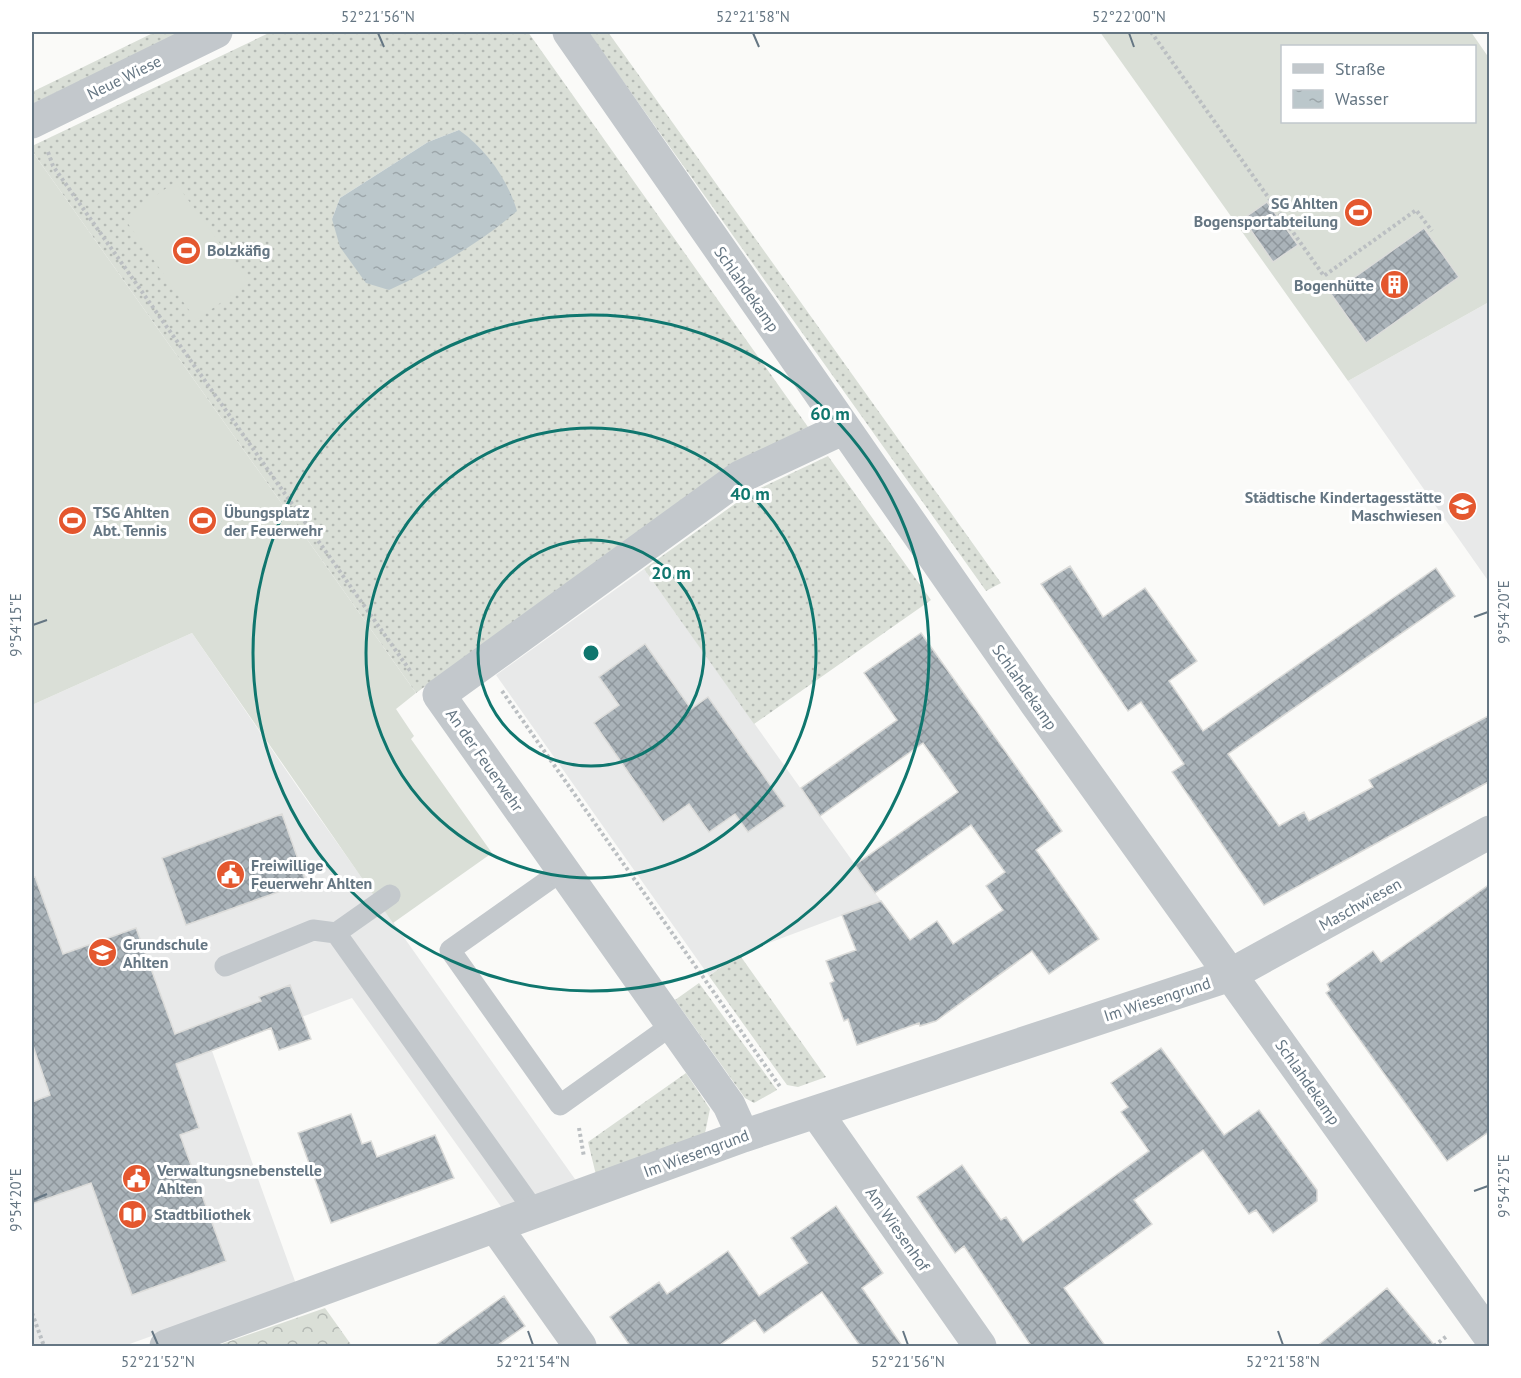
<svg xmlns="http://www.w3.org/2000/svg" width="1521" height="1378" font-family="'PT Sans',sans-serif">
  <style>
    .built { fill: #e8e9e9 }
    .grass { fill: url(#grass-dots); fill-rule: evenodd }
    .forest { fill: url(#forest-crowns) }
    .pitch { fill: #dadfd7; fill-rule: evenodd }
    .water { fill: url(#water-ripples) }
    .building { fill: url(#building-cross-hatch); stroke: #dcdcda; stroke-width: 1.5 }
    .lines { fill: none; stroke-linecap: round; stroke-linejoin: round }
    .path { stroke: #bbbfc2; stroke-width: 4; stroke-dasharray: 3 3; stroke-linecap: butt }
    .lane { stroke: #c3c8cc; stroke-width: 21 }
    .street { stroke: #c3c8cc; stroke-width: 33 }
    .ticks { fill: none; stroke: #657683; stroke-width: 2 }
    .ring { fill: none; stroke: #0f766e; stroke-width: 3 }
    .labels { text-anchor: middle; stroke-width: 6; stroke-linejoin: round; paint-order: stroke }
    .street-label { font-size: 16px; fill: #657683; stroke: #fff }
    .poi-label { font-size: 16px; font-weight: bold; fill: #657683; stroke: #fff; text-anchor: start }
    .centre { fill: #0f766e; stroke: #fff; stroke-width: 3 }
    .ring-label { font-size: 18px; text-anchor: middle; font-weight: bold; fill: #0f766e; stroke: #fff; stroke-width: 6; stroke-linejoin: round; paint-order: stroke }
    .neatline { fill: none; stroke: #657683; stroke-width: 2 }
    .ticks-label { font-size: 15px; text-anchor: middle; fill: #657683 }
  </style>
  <defs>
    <pattern id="grass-dots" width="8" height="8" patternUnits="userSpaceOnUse" patternTransform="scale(1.5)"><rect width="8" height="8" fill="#dadfd7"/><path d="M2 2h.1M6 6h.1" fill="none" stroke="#b4b9b4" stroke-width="1.8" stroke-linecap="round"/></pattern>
    <pattern id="forest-crowns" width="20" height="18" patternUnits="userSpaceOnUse" patternTransform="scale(1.5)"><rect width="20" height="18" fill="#dadfd7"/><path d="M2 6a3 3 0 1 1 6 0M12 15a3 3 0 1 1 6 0" fill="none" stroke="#b4b9b4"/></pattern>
    <pattern id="water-ripples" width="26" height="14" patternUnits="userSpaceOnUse" patternTransform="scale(1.5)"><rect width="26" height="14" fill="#bbc7cb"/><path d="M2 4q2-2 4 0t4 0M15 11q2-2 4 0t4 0" fill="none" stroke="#9ca6aa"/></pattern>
    <pattern id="building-cross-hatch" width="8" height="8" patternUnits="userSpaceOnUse" patternTransform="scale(1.5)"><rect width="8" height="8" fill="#aab3b9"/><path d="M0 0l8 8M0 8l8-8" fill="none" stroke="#8e969c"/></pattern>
  </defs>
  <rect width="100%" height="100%" fill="#fafaf8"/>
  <path class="built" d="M1489,302V582L1348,381Z
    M644,569L881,901L739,954L709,976L496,675Z
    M192,633L299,789L577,1182L502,1208L352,998L212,1051L296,1284L124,1346H32V705Z"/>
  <path class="grass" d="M155,32H183L32,104V92Z
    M271,32H528L808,427L734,463L416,693L32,151V146ZM459,130L332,219L340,198L428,142Z
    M588,32H608L1001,583L986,591Z
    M828,456L931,600L754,724L644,569L750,493Z
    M739,954L826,1077L798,1087L787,1085L709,976Z
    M699,983L777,1090L754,1103L745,1098L675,1000Z
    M686,1073L710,1109L704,1138L596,1175L588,1142Z"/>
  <path class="forest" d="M325,1308L352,1346H216Z"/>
  <path class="pitch" d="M1100,32H1471L1489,58V302L1348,381ZM1282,46H1474V122H1282Z
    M32,151L416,693L396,709L414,736L411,739L492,853L393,923L192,633L32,705Z
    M175,182L249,283L196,320L124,218Z"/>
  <path class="water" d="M459,130C486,149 508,180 517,211C480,243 433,270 389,290L366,283L340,247L332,219L340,198L428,142Z"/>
  <path class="building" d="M1267,202L1298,245L1273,262L1243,219Z
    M1424,228L1459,277L1366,343L1331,294Z
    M1070,566L1103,617L1145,588L1197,661L1169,681L1203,731L1436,568L1455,596L1228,754L1279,826L1304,812L1309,821L1373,787L1369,780L1490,715V781L1264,905L1172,772L1184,764L1141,702L1128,711L1041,584Z
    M921,633L1062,831L1036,850L1099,939L1049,974L1032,951L936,1021L920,1026L919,1023L857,1045L848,1019L844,1021L830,983L834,981L826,961L856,950L842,915L881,901L910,940L937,921L953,944L1003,910L986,886L1005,872L971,825L875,893L855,865L958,792L923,743L820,816L801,788L897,720L864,673Z
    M645,644L691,709L708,697L785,806L748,832L735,814L709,832L689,804L663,822L594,723L619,705L599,677Z
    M282,814L306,882L186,925L162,858Z
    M35,877L63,954L136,928L175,1034L261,1001L259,997L290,985L311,1039L279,1050L271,1028L176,1064L199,1128L180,1135L226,1261L132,1295L91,1183L32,1204V1102L50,1095L32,1043V878Z
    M1490,884V1131L1447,1161L1326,993L1330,990L1327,984L1373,951L1381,962Z
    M1161,1048L1224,1135L1259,1110L1317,1190V1201L1273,1233L1256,1210L1249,1214L1203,1150L1134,1200L1152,1224L1064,1288L1106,1347H1032L964,1246L955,1253L917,1197L962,1165L1001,1220L1006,1217L1023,1242L1149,1151L1121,1112L1128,1107L1111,1083Z
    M351,1114L362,1144L371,1141L377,1157L435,1135L454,1178L331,1223L298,1133Z
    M836,1206L883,1273L862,1288L903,1347H861L822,1292L764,1333L755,1320L717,1347H631L610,1317L659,1282L667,1294L728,1251L759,1296L808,1263L791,1238Z
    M1387,1288L1436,1347H1316Z
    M504,1296L525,1326L495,1347H433Z"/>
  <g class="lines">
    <path class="path" d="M1151,32L1324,276L1416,210L1432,231
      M48,152L53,166L411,672
      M502,691L781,1088
      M579,1128L584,1157
      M32,1313L44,1346
      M1434,1346L1447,1336"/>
    <path class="lane" d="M563,870L450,950L560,1105L672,1025
      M336,933L390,895
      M225,966L313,930L336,933L535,1212"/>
    <path class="street" d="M569,32L1035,702L1490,1337
      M32,122L216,32
      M816,1112L980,1346
      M743,1136L729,1105L439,695L740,477L844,428
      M495,1226L580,1346
      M166,1346L743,1136L1230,975L1490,832"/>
  </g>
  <path class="ticks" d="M378,33L384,47M753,33L759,47M1129,33L1134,47M1474,617L1488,612M33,625L47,620M1474,1191L1488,1186M33,1200L47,1194M152,1331L158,1345M528,1331L533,1345M903,1331L908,1345M1278,1331L1283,1345"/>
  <g class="ring">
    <circle cx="591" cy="653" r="113"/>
    <circle cx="591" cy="653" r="225"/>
    <circle cx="591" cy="653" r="338"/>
  </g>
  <defs>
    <symbol id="stadium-disc" viewBox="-11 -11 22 22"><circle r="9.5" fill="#e4572e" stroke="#fff"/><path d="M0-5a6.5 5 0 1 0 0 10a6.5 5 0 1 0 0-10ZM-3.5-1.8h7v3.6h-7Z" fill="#fff"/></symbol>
    <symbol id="building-disc" viewBox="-11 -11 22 22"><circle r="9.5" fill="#e4572e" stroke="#fff"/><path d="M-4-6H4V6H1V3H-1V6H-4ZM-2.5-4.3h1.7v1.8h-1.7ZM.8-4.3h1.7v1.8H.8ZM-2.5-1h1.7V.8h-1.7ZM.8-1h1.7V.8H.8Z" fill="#fff"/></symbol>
    <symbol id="school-disc" viewBox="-11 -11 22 22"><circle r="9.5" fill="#e4572e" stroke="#fff"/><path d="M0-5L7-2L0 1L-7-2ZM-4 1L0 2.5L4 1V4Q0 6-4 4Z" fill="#fff"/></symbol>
    <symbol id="civic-disc" viewBox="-11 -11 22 22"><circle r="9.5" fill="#e4572e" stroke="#fff"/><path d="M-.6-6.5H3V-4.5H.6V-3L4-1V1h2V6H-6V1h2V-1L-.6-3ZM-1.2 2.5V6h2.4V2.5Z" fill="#fff"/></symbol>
    <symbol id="library-disc" viewBox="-11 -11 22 22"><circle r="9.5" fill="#e4572e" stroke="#fff"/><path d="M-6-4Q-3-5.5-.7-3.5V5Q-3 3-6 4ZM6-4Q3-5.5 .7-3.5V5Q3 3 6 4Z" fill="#fff"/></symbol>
  </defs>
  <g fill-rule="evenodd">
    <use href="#stadium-disc" x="1342" y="196" width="33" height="33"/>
    <use href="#stadium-disc" x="170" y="234" width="33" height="33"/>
    <use href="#building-disc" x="1378" y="268" width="33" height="33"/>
    <use href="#school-disc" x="1446" y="490" width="33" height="33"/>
    <use href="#stadium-disc" x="56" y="504" width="33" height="33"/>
    <use href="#stadium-disc" x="186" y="504" width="33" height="33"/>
    <use href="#civic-disc" x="214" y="858" width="33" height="33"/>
    <use href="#school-disc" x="86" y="936" width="33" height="33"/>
    <use href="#civic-disc" x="120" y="1162" width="33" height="33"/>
    <use href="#library-disc" x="116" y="1198" width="33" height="33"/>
  </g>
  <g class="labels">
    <g class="street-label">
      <text transform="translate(124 77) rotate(-26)" y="6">Neue Wiese</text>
      <text transform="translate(747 289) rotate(55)" y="6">Schlahdekamp</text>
      <text transform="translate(1025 687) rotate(55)" y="6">Schlahdekamp</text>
      <text transform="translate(485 760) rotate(55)" y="6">An der Feuerwehr</text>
      <text transform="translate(1360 904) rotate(-29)" y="6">Maschwiesen</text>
      <text transform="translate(1157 999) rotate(-18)" y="6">Im Wiesengrund</text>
      <text transform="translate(1308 1082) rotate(55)" y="6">Schlahdekamp</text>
      <text transform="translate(696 1153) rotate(-20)" y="6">Im Wiesengrund</text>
      <text transform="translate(898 1229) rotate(55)" y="6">Am Wiesenhof</text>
    </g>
    <g class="poi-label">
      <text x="1338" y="209" text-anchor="end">SG Ahlten<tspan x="1338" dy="18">Bogensportabteilung</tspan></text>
      <text x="207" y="256">Bolzkäfig</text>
      <text x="1374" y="291" text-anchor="end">Bogenhütte</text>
      <text x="1442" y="503" text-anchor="end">Städtische Kindertagesstätte<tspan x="1442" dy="18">Maschwiesen</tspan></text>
      <text x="93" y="518">TSG Ahlten<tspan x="93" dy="18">Abt. Tennis</tspan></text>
      <text x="224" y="518">Übungsplatz<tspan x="224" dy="18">der Feuerwehr</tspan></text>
      <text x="251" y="871">Freiwillige<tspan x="251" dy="18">Feuerwehr Ahlten</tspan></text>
      <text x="123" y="950">Grundschule<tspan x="123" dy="18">Ahlten</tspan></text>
      <text x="157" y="1176">Verwaltungsnebenstelle<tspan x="157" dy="18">Ahlten</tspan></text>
      <text x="154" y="1220">Stadtbiliothek</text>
    </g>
  </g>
  <circle cx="591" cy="653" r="9" class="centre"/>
  <g class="ring-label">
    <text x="830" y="420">60 m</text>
    <text x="750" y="500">40 m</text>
    <text x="671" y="579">20 m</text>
  </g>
  <rect width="1521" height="1378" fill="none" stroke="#ffffff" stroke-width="66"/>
  <rect x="1281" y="45" width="195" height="78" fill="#ffffff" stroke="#c1c8cd" stroke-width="1.5"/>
  <rect x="1293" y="64" width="30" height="9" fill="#c3c8cc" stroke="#c1c8cd" stroke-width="1.5"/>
  <text x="1335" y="75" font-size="18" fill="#657683">Straße</text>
  <rect x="1293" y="90" width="30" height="18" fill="url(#water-ripples)" stroke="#c1c8cd" stroke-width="1.5"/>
  <text x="1335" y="105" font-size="18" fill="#657683">Wasser</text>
  <rect x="33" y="33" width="1455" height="1312" class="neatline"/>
  <g class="ticks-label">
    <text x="378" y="22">52°21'56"N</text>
    <text x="753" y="22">52°21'58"N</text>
    <text x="1129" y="22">52°22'00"N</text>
    <text transform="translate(1504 612) rotate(-90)" y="5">9°54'20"E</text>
    <text transform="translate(16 625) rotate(-90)" y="5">9°54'15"E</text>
    <text transform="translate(1504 1186) rotate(-90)" y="5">9°54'25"E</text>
    <text transform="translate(16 1200) rotate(-90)" y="5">9°54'20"E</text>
    <text x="158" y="1367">52°21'52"N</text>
    <text x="533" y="1367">52°21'54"N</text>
    <text x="908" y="1367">52°21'56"N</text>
    <text x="1283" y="1367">52°21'58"N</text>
  </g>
</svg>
